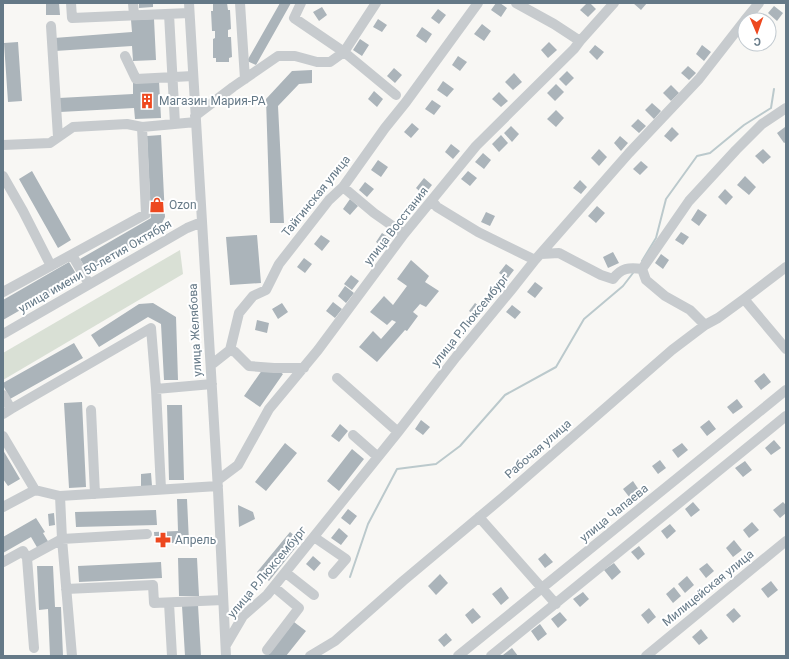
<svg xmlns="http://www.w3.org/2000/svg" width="789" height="659" font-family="Roboto,sans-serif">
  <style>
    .green { fill: #d9e0d5 }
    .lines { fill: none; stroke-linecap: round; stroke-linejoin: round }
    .stream { stroke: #bbc9cc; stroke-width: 2 }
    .building { fill: #abb4ba }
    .minor { stroke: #c7cbce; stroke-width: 10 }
    .labels { text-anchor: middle; stroke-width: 4; stroke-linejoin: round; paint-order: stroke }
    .poi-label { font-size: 12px; fill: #657987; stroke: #fff; text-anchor: start }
    .street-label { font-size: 12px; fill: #657987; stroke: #fff }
  </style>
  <rect width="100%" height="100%" fill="#f8f7f4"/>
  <path class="green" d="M180,250L183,274L3,380V353Z"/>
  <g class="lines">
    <path class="stream" d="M642,261L656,238L666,199L697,156L710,153L744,125L771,108L774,89
      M350,577L368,524L397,469L436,464L460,446L505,395L556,367L584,319L623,286L633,273"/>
  </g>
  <path class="building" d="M46,3H59L60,15H46Z
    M139,3H153V7L139,8Z
    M213,3H227L228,10H230L231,29L228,30V37H231L232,57L229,58V62H216V58H213V39L215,38V31H212L211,11H213Z
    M280,3H291L256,65L247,61Z
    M496,3H500L507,8L501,17L491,10Z
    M587,3H590L596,9L588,17L580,10Z
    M633,3H647L641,10Z
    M774,6L783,13L777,21L768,13Z
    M322,7L327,15L319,21L313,12Z
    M438,9L446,15L439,24L431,18Z
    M154,19L156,60L133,61L132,46L55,51L54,38L132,32L131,20Z
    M378,19L387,25L382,32L373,27Z
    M482,24L491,31L484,41L474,34Z
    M422,27L432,34L426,43L416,36Z
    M360,39L369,45L362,56L353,50Z
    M18,42L22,101L8,102L4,43Z
    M549,42L557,50L548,58L541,50Z
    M595,45L604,52L597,60L589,52Z
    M702,45L711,52L704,61L696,54Z
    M458,56L467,62L460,71L452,65Z
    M688,66L696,73L689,80L681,73Z
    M394,68L402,75L395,83L387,76Z
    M312,70V83L299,84L278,106L284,223H270L266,99L292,71Z
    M567,71L574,78L566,86L559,79Z
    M514,73L522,82L513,90L505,82Z
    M159,81L161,118L135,119L134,108L60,112L59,98L133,94V82Z
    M443,81L454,89L447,97L437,90Z
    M556,84L564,92L555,101L547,93Z
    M671,85L679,93L671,101L663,93Z
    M374,91L383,99L377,107L368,99Z
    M499,92L508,101L501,107L492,99Z
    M432,100L441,106L434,115L425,109Z
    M652,103L661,111L654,119L645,110Z
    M556,110L564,118L556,127L547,119Z
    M638,119L646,126L639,133L631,126Z
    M412,123L419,129L411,138L404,132Z
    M511,126L519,134L512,142L504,133Z
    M672,127L679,134L671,142L664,136Z
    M785,127L786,142L784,143L777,133Z
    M161,135L165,217L158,231L87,271L80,259L151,218L147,136Z
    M501,135L508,143L499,152L492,144Z
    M620,136L628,143L621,151L614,143Z
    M451,144L460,151L453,159L445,152Z
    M599,149L607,157L599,166L591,158Z
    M763,149L771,157L763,164L755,156Z
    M483,153L491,160L484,169L475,162Z
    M378,160L388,167L381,177L371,170Z
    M641,161L648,167L640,175L633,169Z
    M32,171L71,240L58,248L19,179Z
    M468,171L477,178L470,186L461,179Z
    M745,176L756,187L749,195L737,185Z
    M424,178L432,185L424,195L416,188Z
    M580,180L587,187L581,194L573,188Z
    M365,182L374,189L367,197L359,190Z
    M725,189L733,197L726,205L718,197Z
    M350,199L358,206L350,215L343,209Z
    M597,206L605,213L596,223L588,216Z
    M698,209L707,215L699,226L691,220Z
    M486,212L495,216L490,226L481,222Z
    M681,232L689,237L683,245L675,240Z
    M382,233L391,239L384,248L376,242Z
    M257,235L261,283L230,285L226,237Z
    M321,235L330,241L322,251L314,244Z
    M613,252L619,263L608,268L603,257Z
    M661,254L669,260L663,269L655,263Z
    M304,258L312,264L305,273L297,267Z
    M411,260L429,276L425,282L439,291L426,307L420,304L413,312L418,316L407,331L405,330L377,362L359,347L373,331L381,339L396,322L392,320L387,325L370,312L384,296L393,305L407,286L397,279Z
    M69,262L78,277L3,320V300Z
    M506,264L514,270L507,279L499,273Z
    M351,275L359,281L352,290L344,284Z
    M535,282L543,288L535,298L527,292Z
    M345,286L354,293L346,303L338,296Z
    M333,302L342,309L335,318L326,311Z
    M153,303L176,317L178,380H164L161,324L148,317L99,347L91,335L139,304Z
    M282,303L288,312L278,319L272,309Z
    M475,303L483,309L477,317L469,311Z
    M512,305L521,312L515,319L506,312Z
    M257,320L269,323L267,333L255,330Z
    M74,343L83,358L10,399L3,385V383Z
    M267,363L283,374L260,407L244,396Z
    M764,373L771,382L761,390L754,381Z
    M737,399L743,407L733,414L727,407Z
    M82,402L86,487L69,488L64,403Z
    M167,405H182L184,480H169Z
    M421,420L430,427L423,435L415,429Z
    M709,420L716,429L707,436L700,427Z
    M340,424L348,431L339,442L331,436Z
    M774,440L781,448L771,455L765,448Z
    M285,443L297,453L266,491L255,482Z
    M682,443L688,450L678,458L672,450Z
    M352,449L364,459L339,491L327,481Z
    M3,450L20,479L8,486L3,479Z
    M660,460L666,468L658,474L652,466Z
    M745,461L752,470L743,477L735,468Z
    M151,473L152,486L141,487V474Z
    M633,481L639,490L630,498L623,489Z
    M177,499H187L189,542L155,544L154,532L178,531Z
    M693,502L700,510L691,517L685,509Z
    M783,502L786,505V513L780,518L773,510Z
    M238,505L253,512L255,519L239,527Z
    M348,509L357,516L350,525L341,518Z
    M156,510L157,525L76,527L75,512Z
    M54,513L55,525L49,526L48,514Z
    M36,518L45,532L43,533L49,543L38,549L31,537L3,553V537Z
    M752,522L759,530L749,538L743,530Z
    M670,524L676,531L667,539L661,531Z
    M339,528L348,536L341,545L331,538Z
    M290,532L301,541L269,581L257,572Z
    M734,540L742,550L733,557L726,548Z
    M639,546L645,554L638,560L631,552Z
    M545,553L553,562L545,568L538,559Z
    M313,556L321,563L314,571L306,564Z
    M178,558H197L199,596H179Z
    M161,562L162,578L79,582L78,566Z
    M614,563L621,572L612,580L604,570Z
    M707,563L714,571L706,578L699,569Z
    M37,566H53L55,607H61L63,656H50L48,609L39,610Z
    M440,574L448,583L436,595L428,586Z
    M687,576L694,585L685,593L678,584Z
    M771,581L778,590L768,598L761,589Z
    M501,587L509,598L501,605L492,594Z
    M674,587L681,596L673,603L666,594Z
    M583,592L589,599L580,607L573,599Z
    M198,605L201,656H185L182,606Z
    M473,608L481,617L472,624L465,615Z
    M649,608L656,617L648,624L641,615Z
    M734,608L741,616L733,623L726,615Z
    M560,612L567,620L558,628L551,619Z
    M294,622L306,631L286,656H267Z
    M540,624L547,634L538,641L531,631Z
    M701,629L708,638L699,645L692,637Z
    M446,633L452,640L444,647L438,640Z
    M512,648L518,656H504L503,655Z"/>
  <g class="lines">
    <path class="minor" d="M71,3L72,18L189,13
      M133,3L134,15
      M189,3L218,490L226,656
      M240,3L245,79
      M301,3L294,18L344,52L396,95
      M516,3L554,24L580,41
      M169,14L175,124
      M745,20L759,3
      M51,26L58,137
      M125,56L136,79L193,76
      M195,116L233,87L278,56H295L317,62H330L344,52L376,3
      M3,145L50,143L73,127L127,124L142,127L196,122
      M3,176L23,211L51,266
      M343,187L374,213L404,234
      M432,201L437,207L478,232L535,260
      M541,254L559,253L601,275L613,279C621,268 629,267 642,269
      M72,255L89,284
      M642,269L689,201L736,150L762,124L786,108
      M642,269L646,280L665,296L690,310L705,325
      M3,292L146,214L142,127
      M744,299L786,349
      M3,334L187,228L202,222
      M230,350L235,352L249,366L274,368H304
      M211,365L230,350L239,313L253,296L266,290L279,264L329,200L343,187L385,128L406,102L478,3
      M337,378L398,432
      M156,389L212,384
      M3,395L11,409L3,414
      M11,409L151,328L156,389L161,489
      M91,410L95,494
      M353,435L378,457
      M3,436L35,490
      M218,480L238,465L269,409L318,350L404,234L476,146L574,49L580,41L614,3
      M60,496L218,486
      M3,507L35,490L60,496L62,539L72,656
      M479,517L556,604
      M314,537L346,559L333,574
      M27,558L34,648
      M3,562L23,551L27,558L62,539L147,534
      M286,573L314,595
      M66,589L153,585L154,603L223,600
      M169,603L172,656
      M226,645L243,616L267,595L398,432L456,357L512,289L535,260L629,153L699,79L745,20
      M267,650L299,608L274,587
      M310,656L335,641L403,581L502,498L672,350L705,325L718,318L744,299L786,267
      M458,656L786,390
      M491,656L786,416
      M646,656L786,541"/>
  </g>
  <defs>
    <symbol id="building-bare" viewBox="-9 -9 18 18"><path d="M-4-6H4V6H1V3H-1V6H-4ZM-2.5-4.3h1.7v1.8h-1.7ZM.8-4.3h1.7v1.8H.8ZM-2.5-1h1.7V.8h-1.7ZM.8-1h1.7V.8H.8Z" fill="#ed481f" stroke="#fff" stroke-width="2.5" paint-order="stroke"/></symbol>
    <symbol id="shop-bare" viewBox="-9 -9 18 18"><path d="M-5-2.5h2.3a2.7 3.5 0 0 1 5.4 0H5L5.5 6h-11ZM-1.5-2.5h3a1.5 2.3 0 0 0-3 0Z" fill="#ed481f" stroke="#fff" stroke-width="2.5" paint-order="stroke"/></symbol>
    <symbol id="pharmacy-bare" viewBox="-9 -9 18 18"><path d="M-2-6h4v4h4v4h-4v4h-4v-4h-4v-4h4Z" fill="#ed481f" stroke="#fff" stroke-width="2.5" paint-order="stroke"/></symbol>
  </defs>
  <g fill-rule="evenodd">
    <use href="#building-bare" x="136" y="90" width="22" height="22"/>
    <use href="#shop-bare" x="146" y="194" width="22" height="22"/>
    <use href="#pharmacy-bare" x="152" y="529" width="22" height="22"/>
  </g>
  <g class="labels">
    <g class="poi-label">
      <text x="159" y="105">Магазин Мария-РА</text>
      <text x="169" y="209">Ozon</text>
      <text x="175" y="544">Апрель</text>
    </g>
    <g class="street-label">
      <text transform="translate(316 196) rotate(-51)" y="4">Тайгинская улица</text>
      <text transform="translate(396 226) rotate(-52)" y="4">улица Восстания</text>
      <text transform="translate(95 266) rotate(-30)" y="4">улица имени 50-летия Октября</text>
      <text transform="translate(470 320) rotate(-51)" y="4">улица Р.Люксембург</text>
      <text transform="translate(195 330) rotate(-93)" y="4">улица Желябова</text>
      <text transform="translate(538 449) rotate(-41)" y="4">Рабочая улица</text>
      <text transform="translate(614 513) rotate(-39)" y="4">улица Чапаева</text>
      <text transform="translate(267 572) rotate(-50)" y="4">улица Р.Люксембург</text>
      <text transform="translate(708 588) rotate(-39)" y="4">Милицейская улица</text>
    </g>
  </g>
  <rect width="789" height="659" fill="none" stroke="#657987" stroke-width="8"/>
  <g transform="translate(757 32) rotate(178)"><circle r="19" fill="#ffffff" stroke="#c1c9cf"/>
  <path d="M0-3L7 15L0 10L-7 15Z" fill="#ed481f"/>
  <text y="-6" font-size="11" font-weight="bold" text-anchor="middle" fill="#657987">С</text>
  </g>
</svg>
